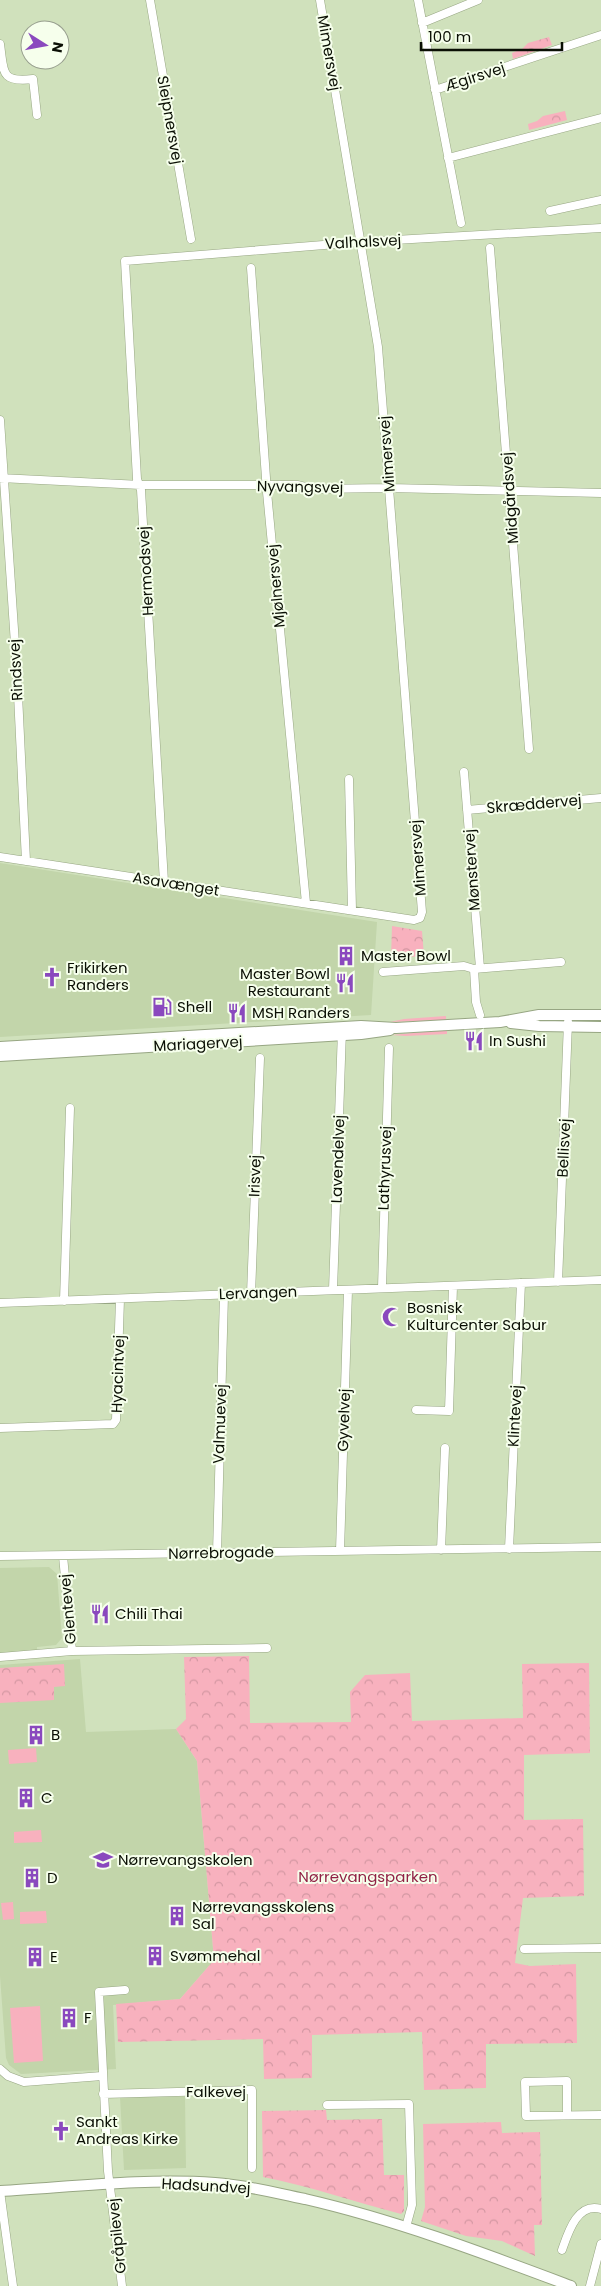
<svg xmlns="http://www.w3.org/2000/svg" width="601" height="2286" font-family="Poppins,sans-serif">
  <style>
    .built { fill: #c2d5aa }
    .green { fill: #f8b1be }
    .forest { fill: url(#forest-crowns) }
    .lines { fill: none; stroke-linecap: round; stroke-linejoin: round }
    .minor-casing { stroke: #97a683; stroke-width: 9 }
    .tertiary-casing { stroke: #97a683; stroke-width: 12 }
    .minor { stroke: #fff; stroke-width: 8 }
    .tertiary { stroke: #fff; stroke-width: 10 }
    .labels { text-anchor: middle; stroke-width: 4; stroke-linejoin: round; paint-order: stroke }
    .street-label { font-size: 15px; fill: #0a0f04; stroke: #f6ffec }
    .poi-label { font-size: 15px; fill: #0a0f04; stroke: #f6ffec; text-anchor: start }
    .park-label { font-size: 15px; fill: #902245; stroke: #f6ffec }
  </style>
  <defs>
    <pattern id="forest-crowns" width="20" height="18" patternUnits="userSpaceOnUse" patternTransform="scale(1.25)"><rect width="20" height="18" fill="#f8b1be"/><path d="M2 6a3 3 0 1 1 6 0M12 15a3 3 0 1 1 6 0" fill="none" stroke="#d397a2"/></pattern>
  </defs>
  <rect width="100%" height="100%" fill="#d0e1bc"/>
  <path class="built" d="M0,863L377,922L371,1015L0,1037Z
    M49,1567L57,1574L62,1638L56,1645L37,1647V1650L0,1653V1568Z
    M80,1659L86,1732L176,1729L197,1761L214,1960L180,1999L113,2005L116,2069L21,2074L9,2065L6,2058L0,1976V1665Z
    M142,2096L185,2097L186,2168L124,2170L120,2097Z"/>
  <path class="green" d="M446,1016V1020L390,1022L404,1019Z
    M447,1030V1034L406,1036L391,1035Z
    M36,1748L37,1762L9,1764L8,1750Z
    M41,1830L42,1842L14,1843V1832Z
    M13,1902L14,1919L3,1920L1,1903Z
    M46,1911L47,1923L20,1924V1912Z
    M40,2006L43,2061L14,2063L10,2008Z"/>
  <path class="forest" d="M549,37L552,45L513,59L512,53L522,49L528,43Z
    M565,111L567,120L529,130L528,124L537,121L543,116Z
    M392,926L422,931L424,956L391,958Z
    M249,1656L250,1723L351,1722L350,1692L365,1675L410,1673L412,1721L523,1718L522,1664L589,1663L590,1753L524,1755V1820L583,1819L584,1896L523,1898L515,1963L530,1966L576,1964L577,2043L486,2044V2088L424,2090L422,2032L312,2035V2078L264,2079L263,2039L118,2042L116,2004L180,1999L214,1960L197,1761L176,1729L186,1719L184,1657Z
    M64,1664L65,1686L54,1687V1700L0,1703V1668Z
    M326,2110L327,2120L382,2119L384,2175H404V2211L401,2214C355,2202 310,2186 263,2177L262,2111Z
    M501,2122L502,2133L540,2132L542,2225H534L535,2256L502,2241L466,2236L421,2221L425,2207L423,2124Z"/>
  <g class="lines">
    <defs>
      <path id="minor" d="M150,0L191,239
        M418,0L461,223
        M422,23L478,0
        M0,44C4,72 0,83 33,79L37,115
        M435,90L601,35
        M448,158L601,118
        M550,211L601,200
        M490,248L529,749
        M251,268L267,492L306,903
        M0,420L17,674L26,861
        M0,478L141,485H297L314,489L389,488L601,493
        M464,772L480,968
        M349,779L352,910
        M467,810L601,798
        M0,857L414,920L420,918L422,912L378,347L320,0
        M164,882L141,490L137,479L125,261L361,242L601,228
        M474,969L476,1002L480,1015
        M383,972L464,966L474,969L561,962
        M558,1282L568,1022
        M382,1288L389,1048
        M333,1290L342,1030
        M251,1294L260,1058
        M64,1301L70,1108
        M0,1303L601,1280
        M416,1410L449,1411L453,1286
        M0,1428L113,1424L116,1420L120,1299
        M509,1549L521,1283
        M441,1550L445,1448
        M340,1551L348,1290
        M217,1553L224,1295
        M0,1556L601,1547
        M72,1651L267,1648
        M0,1657L72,1651L63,1556
        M524,1949L601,1948
        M0,2069L8,2076L24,2082L102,2076
        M103,2094L252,2090V2168
        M327,2105L409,2104L412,2205L406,2227
        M567,2115V2081L525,2082L526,2116L601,2115
        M0,2191L13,2286
        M562,2250C568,2233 577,2202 601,2209
        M122,2286L108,2171L99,1992L125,1990
        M590,2286L601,2244"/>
      <path id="tertiary" d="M511,1023L539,1026L601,1027
        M0,1047L361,1026L396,1028L500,1022L539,1015H601
        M0,1056L361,1034L390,1030
        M0,2191C71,2187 144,2178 215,2183C246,2185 275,2193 305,2199C396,2220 483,2253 571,2286"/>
    </defs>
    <use href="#minor" class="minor-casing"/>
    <use href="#tertiary" class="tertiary-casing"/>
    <use href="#minor" class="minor"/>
    <use href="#tertiary" class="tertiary"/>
  </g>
  <defs>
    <symbol id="building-bare" viewBox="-9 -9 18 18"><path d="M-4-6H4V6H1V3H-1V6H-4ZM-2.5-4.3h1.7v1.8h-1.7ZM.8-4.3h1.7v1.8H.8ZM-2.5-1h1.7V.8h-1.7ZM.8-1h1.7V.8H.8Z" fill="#8a49be" stroke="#f6ffec" stroke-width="2.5" paint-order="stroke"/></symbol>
    <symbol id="church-bare" viewBox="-9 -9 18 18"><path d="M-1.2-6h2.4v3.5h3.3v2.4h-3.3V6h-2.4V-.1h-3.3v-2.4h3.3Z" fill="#8a49be" stroke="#f6ffec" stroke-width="2.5" paint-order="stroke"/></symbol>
    <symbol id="restaurant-bare" viewBox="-9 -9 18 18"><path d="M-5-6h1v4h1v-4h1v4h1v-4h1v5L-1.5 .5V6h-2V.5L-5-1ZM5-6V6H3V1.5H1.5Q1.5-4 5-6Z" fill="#8a49be" stroke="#f6ffec" stroke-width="2.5" paint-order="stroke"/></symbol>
    <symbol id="fuel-bare" viewBox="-9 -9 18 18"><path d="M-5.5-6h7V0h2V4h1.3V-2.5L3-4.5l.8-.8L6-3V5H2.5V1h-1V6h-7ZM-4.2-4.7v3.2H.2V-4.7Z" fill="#8a49be" stroke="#f6ffec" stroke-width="2.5" paint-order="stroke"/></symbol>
    <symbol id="mosque-bare" viewBox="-9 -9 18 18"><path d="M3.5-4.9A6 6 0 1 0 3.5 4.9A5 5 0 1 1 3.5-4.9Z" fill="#8a49be" stroke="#f6ffec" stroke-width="2.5" paint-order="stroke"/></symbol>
    <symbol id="school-bare" viewBox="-9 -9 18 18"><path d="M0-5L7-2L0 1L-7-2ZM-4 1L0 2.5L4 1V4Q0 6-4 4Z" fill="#8a49be" stroke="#f6ffec" stroke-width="2.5" paint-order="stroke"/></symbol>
  </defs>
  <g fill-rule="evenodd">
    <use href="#building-bare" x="332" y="942" width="28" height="28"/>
    <use href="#church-bare" x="38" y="963" width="28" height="28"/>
    <use href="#restaurant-bare" x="331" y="969" width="28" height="28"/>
    <use href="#fuel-bare" x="148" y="993" width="28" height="28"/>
    <use href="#restaurant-bare" x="223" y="999" width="28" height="28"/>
    <use href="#restaurant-bare" x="460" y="1027" width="28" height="28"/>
    <use href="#mosque-bare" x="378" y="1303" width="28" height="28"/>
    <use href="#restaurant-bare" x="86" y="1600" width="28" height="28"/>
    <use href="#building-bare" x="22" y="1721" width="28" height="28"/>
    <use href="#building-bare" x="12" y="1784" width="28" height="28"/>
    <use href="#school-bare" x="89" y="1846" width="28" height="28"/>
    <use href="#building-bare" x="18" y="1864" width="28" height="28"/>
    <use href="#building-bare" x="163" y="1902" width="28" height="28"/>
    <use href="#building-bare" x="141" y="1942" width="28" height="28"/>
    <use href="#building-bare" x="21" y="1943" width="28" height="28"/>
    <use href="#building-bare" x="55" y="2004" width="28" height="28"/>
    <use href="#church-bare" x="47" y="2117" width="28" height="28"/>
  </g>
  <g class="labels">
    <g class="street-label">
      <text transform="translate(329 53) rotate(80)" y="5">Mimersvej</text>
      <text transform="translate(475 77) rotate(-18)" y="5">Ægirsvej</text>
      <text transform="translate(170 120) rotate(80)" y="5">Sleipnersvej</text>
      <text transform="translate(363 242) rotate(-3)" y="5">Valhalsvej</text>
      <text transform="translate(387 454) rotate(-94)" y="5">Mimersvej</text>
      <text transform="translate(300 487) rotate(1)" y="5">Nyvangsvej</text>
      <text transform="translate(510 498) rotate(-94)" y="5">Midgårdsvej</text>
      <text transform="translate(146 571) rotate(-93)" y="5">Hermodsvej</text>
      <text transform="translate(276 586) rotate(-95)" y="5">Mjølnersvej</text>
      <text transform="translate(16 670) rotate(-93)" y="5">Rindsvej</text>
      <text transform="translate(534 804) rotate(-5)" y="5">Skræddervej</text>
      <text transform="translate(418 858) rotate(-94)" y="5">Mimersvej</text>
      <text transform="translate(472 870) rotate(-94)" y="5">Mønstervej</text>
      <text transform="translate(176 884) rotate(9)" y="5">Asavænget</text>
      <text transform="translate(198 1044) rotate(-3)" y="5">Mariagervej</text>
      <text transform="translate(564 1148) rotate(-87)" y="5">Bellisvej</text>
      <text transform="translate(338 1159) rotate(-88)" y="5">Lavendelvej</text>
      <text transform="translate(385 1168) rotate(-88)" y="5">Lathyrusvej</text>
      <text transform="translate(255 1176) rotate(-88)" y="5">Irisvej</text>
      <text transform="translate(258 1293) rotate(-2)" y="5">Lervangen</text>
      <text transform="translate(118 1374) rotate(-88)" y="5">Hyacintvej</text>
      <text transform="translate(515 1416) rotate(-87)" y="5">Klintevej</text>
      <text transform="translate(344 1420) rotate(-88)" y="5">Gyvelvej</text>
      <text transform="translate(220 1424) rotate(-88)" y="5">Valmuevej</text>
      <text transform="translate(221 1553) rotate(-1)" y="5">Nørrebrogade</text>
      <text transform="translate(68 1609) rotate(-95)" y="5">Glentevej</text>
      <text x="216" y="2097">Falkevej</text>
      <text transform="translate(206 2186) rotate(3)" y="5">Hadsundvej</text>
      <text transform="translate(117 2236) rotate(-96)" y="5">Gråpilevej</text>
    </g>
    <g class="poi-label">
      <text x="361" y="961">Master Bowl</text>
      <text x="67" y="973">Frikirken<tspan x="67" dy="17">Randers</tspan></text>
      <text x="330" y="979" text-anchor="end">Master Bowl<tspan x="330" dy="17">Restaurant</tspan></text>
      <text x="177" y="1012">Shell</text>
      <text x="252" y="1018">MSH Randers</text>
      <text x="489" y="1046">In Sushi</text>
      <text x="407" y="1313">Bosnisk<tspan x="407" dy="17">Kulturcenter Sabur</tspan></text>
      <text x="115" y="1619">Chili Thai</text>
      <text x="51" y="1740">B</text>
      <text x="41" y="1803">C</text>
      <text x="118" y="1865">Nørrevangsskolen</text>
      <text x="47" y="1883">D</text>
      <text x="192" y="1912">Nørrevangsskolens<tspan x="192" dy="17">Sal</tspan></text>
      <text x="170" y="1961">Svømmehal</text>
      <text x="50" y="1962">E</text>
      <text x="84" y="2023">F</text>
      <text x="76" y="2127">Sankt<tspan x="76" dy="17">Andreas Kirke</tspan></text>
    </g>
    <g class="park-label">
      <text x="368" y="1882">Nørrevangsparken</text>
    </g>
  </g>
  <g transform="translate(45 45) rotate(101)"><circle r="24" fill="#f6ffec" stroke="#989f8f"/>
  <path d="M0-4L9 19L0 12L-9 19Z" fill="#8a49be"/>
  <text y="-8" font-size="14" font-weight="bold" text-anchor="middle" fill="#0a0f04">N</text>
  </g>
  <path d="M421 42v8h141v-8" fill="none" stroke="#0a0f04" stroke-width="2.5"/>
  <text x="428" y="42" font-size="15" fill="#0a0f04" stroke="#f6ffec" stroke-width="4" paint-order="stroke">100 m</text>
</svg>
